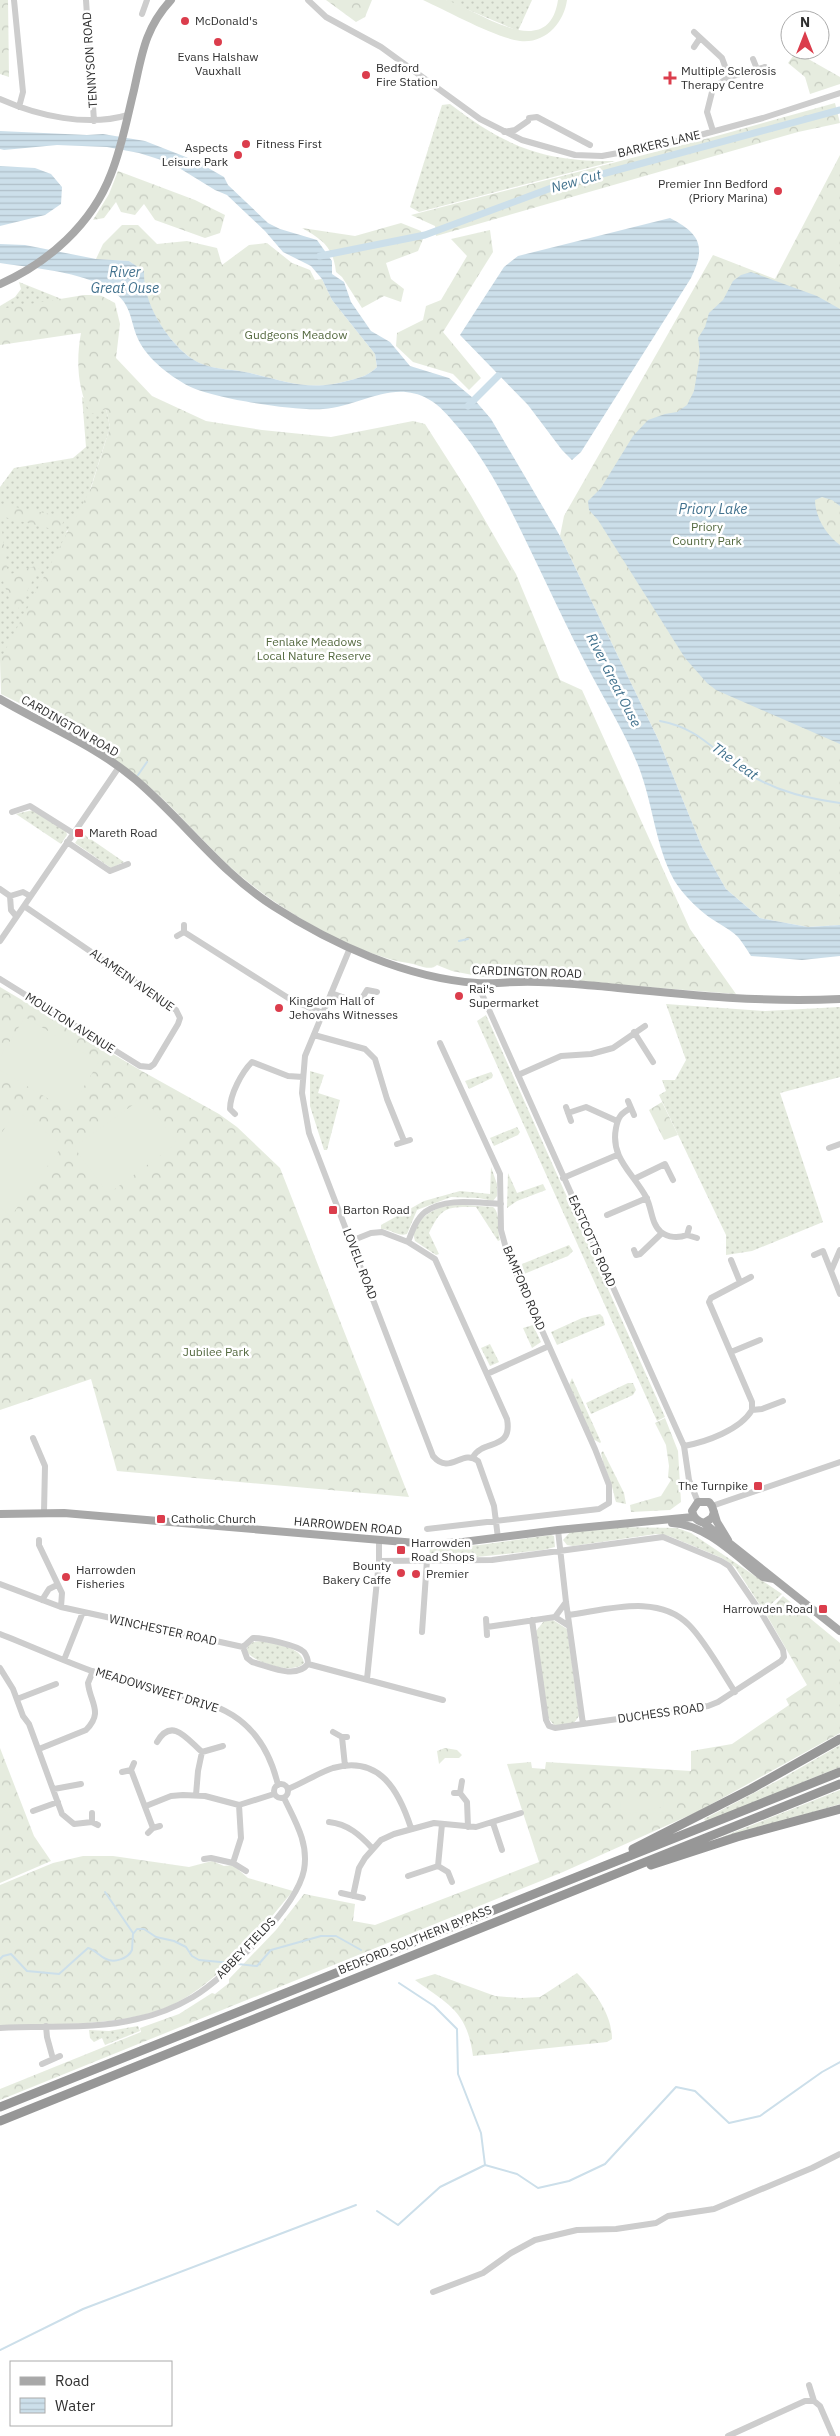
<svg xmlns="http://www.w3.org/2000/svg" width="840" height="2436" font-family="'IBM Plex Sans',sans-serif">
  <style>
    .grass { fill: url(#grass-dots) }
    .forest { fill: url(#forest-crowns) }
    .pitch { fill: #e6ecdf }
    .water { fill: url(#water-rules) }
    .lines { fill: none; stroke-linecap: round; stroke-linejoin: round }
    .stream { stroke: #ccdfea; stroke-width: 2 }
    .canal { stroke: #ccdfea; stroke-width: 7 }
    .minor { stroke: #cdcdcd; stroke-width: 6 }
    .major { stroke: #a8a8a8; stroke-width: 8 }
    .highway { stroke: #979797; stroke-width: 9 }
    .poi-dot { fill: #db3d4c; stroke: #fff; stroke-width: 2 }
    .labels { text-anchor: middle; stroke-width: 5; stroke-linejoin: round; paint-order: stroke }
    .poi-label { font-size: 12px; fill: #303030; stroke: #fff; text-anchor: start }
    .street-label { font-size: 12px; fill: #303030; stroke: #fff }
    .park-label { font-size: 12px; fill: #54693f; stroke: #fff }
    .water-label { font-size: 14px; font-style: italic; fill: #42728e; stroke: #fff }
  </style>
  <defs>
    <pattern id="grass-dots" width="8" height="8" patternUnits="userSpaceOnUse" patternTransform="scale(1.25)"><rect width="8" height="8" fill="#e6ecdf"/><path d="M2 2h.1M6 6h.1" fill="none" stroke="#c6cbc0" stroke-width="1.8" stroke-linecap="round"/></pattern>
    <pattern id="forest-crowns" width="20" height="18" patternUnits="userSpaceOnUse" patternTransform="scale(1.25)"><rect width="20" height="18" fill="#e6ecdf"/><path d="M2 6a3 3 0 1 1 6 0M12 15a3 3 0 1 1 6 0" fill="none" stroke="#c6cbc0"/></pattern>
    <pattern id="water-rules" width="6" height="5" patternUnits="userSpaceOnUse" patternTransform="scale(1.25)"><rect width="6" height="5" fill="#ccdfea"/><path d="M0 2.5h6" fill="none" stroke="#b0c0c9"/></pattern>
  </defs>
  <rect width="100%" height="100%" fill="#fff"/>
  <path class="grass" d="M445,0H532L518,31Z
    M450,104C506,147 544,162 615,161L419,212L410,207L442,105Z
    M19,282L74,304L0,316V306L15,297L21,289Z
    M82,397L106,409L110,427L90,490L79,520L66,532L76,534L0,661V487L14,468L73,458L86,447Z
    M33,810L66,831L67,835L61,844L16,814Z
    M82,833L124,862L111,868L75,843Z
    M666,1004L765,1011L840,1007V1077L780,1093L823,1222L752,1251L726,1255V1235L659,1095L666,1091L662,1080H675L686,1060Z
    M486,1015L665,1417L657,1421L477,1021Z
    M310,1071L324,1075L318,1093L340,1100L327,1150H324L310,1106Z
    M491,1072L493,1075L492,1078L469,1089L465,1081Z
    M517,1127L520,1132L518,1135L494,1146L490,1138Z
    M491,1167L497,1184V1196L493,1201L479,1198L451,1197L417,1210L407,1234C398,1237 391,1229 381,1229V1225L424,1201L460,1191L490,1194Z
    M508,1173L517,1193L543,1184L546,1190L517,1201L507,1208Z
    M452,1204L493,1207C501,1213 497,1231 500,1240L498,1241L476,1207C447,1207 442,1206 429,1233L439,1254L436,1255L415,1241C408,1221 436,1207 452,1204Z
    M569,1245L573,1251L568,1256L524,1274L522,1264Z
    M600,1314L603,1317L605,1325L557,1345L551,1332L582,1318Z
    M533,1325L541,1342L532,1348L523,1328Z
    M490,1344L499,1362L490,1366L481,1348Z
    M572,1378L601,1442L600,1443L593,1439L569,1385Z
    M628,1383H633L636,1390L633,1395L591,1414L586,1403Z
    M603,1451L624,1493L626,1504L616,1502L615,1499C612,1481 604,1469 601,1453Z
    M612,1527L677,1528L691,1533L782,1594L764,1611L735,1567L722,1558L669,1536L656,1534L573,1546L567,1545L563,1540L570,1532Z
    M551,1535L554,1536L555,1547L543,1550L467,1558L429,1557L430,1548L480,1545Z
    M553,1620L567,1629L579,1716L574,1723L555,1726L548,1718L536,1631L544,1621Z
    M260,1641C273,1644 302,1646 304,1663C294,1675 255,1663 247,1652C247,1643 252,1642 260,1641Z
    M840,1745V1767L706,1822L704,1819L781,1779Z
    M840,1790V1804L723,1839L722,1837Z
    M138,2026L140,2031L105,2045L102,2038L94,2042L90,2038L89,2030L109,2031Z"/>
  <path class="forest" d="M0,0H8L9,77L0,74Z
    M326,0H372L365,17L356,22Z
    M796,52L840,77V84L810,94L805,77L788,63Z
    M835,103L840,123L798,132L436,236L435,226L411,215L713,137Z
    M840,155V925L808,927L760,918L726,889L702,847L658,739L560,536L564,516L713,255L775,279Z
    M118,171L195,200L225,215L220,233L205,238L155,220L144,204L135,215L121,212L116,202L104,218L93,220L109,194Z
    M401,223L421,231L423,239L418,251L386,263L391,279L404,289L401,302L384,296L362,308L342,277L336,272C333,247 323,240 302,228L355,236Z
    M122,225H138L157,244L187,241L217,248L222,265L249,245L267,243L292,263L310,270L315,280L322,279L332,300L375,354L377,367C369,375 362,377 351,380C309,392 290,382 250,373C229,368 206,371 188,356C164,336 143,303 143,271L129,261L96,259L103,244Z
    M490,230L493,252L443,332L481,378L469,390L453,374L413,362L396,346L397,333L423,320L426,306L441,300L467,256L451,239Z
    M84,295H100L115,303L120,324L116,358L152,396L206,421L262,430L331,437L413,421L425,424L471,496L516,574L560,680L582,690L690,929L736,994L533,978L483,977L452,971L437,965C430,972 417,964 408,963C351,954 266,902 224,861C192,830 164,796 128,769C89,739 45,716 1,694L0,660L67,533L72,519H75L91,488L110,427L106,409L91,414C77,390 76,360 81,333L0,345V309Z
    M0,504L65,517L60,531L0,516L8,575L41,564L15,615L3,581L0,582Z
    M0,987L140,1070L219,1114L237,1127L280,1168L409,1497L117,1471L91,1379L0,1410Z
    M662,1102L678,1135L664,1140L649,1110Z
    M665,1418L678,1451L681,1502L670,1510L631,1512L630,1505L661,1496L671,1480L668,1477L669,1466L666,1445L655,1423Z
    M783,1596L840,1643V1733L699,1811L563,1872L0,2100V2089L141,2032L140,2028L179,2014L212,1993L215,1994L229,1983V1979L276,1930L304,1894L355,1904L353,1921L375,1925L539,1862L507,1764L531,1762L532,1768L545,1769L546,1762L691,1771V1751L732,1744L789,1705L786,1699L807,1685L766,1614Z
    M0,1748L34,1836L51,1861L0,1883Z
    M445,1748L457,1750L462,1755L459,1758H445L439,1764L437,1751Z
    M83,1856H113L189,1867L212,1861L224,1866L233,1865L248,1878L293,1891C261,1929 218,1984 172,2005C120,2028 56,2023 0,2026V1885L53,1863Z
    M577,1973C594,1990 612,2014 612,2039L607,2042L473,2056C467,2011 449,2005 415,1980L435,1974L495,1996L521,1998L540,1997Z"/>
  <path class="pitch" d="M423,0C430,0 439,0 446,0C477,9 548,65 558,0H567C564,23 545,44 520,41C496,38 447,11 423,0Z
    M25,1017L99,1062L69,1111L0,1070V1057Z
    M144,1097L177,1143L108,1194L74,1147Z
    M17,1111L63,1145L11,1216L0,1208V1135Z
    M662,1794L664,1807L621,1815L620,1802Z"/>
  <path class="water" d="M0,131L87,135L103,134L145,141L196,161L224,177L228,185L268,223L280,229L317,240L332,261V274L344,282L351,302L371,331L390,342L410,366L449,378L473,398L491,419L560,536L658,739L702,847L726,889L760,918L808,927L840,925V956L802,960L751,956C747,950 743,943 738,937C729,928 715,922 705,914C695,906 681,892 674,880C655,845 653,803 638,765C625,733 607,704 591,674C568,630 547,584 525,539C506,500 486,460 457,426C449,417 440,405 428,399C392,379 360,407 323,409C295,411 218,399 193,388C173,379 147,359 138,339C132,326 132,314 124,302C104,273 33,268 0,263V244L25,245L96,259L129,261L144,271C143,302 164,336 188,356C207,371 229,368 250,373C290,382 309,392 351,380C362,377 369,375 377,367L375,354L332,300L322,279L311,266L283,252L265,231L227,195L215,190L171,163L139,153L107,147L57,145L4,150L0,149Z
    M0,166L35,168L51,174L62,187L61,204L45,215L0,226Z
    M670,218C701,234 706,247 691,278L581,452L572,460L562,450L528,405L460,335L504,267L518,256Z
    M751,272L817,296L840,309V506L832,500L822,497L815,500C815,517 827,536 840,545V744L716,690L707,683L685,658L598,520L589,510L588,501L601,488L633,436L648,420L665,414L677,412L687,405L694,391L700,356L698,338L705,327L709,313L723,300L733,281L741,275Z"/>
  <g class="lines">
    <path class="stream" d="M660,721C704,729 717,757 752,776C782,793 807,798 840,803
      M138,775L147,762
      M459,941L468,939
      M105,1892L133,1933
      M0,1959L3,1956L11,1954L27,1971L59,1974L88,1948C96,1950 99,1956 106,1959C114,1963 128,1959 132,1950L133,1934L137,1929H144L156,1937L174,1941L186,1947L192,1956L199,1960L231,1963
      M238,1964L257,1966L271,1950L321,1936H336L361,1950
      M399,1983L434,2006L457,2029L458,2074L481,2133L485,2165L517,2174L538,2188L569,2181L605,2164L676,2087L695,2091L729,2123L760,2116L822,2072L840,2062
      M377,2211L398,2225L440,2187L485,2165
      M0,2350L83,2309L356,2205"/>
    <path class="canal" d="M320,256L425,235L554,187L840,110
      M468,406L498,376"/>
    <path class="minor" d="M14,0L23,92L19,107
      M86,0L94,121
      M308,0L326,17L381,47L480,119L522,140L575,155L602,156L667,144L763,118L840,93
      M142,14L147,0
      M694,32L722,58L729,77
      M694,47L700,38
      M753,59L757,69
      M0,99C38,116 87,127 128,115
      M529,118L537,117L590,145
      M713,131L707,112L713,88L729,77L765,67
      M504,132L515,130L528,121
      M12,812L30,806L73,833
      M67,842L110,871L128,864
      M0,889L10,896
      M16,916L11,910L10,896L23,892L30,896
      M184,925V932L293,1001L323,1013
      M177,936L184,932
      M0,941L119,767
      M350,948L305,1056L302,1093L309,1133L433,1456C450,1476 462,1448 478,1461L494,1506L498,1538
      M0,979L140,1066L150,1067L154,1064L178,1024L180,1018L176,1010L24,906
      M477,983L684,1446L689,1480L698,1502
      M331,993L359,1003L367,990L377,992
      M634,1032L653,1062
      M314,1035L365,1049L375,1059L387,1099L404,1141
      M518,1075L561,1056L591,1054L613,1048L645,1026
      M628,1101L634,1115
      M566,1107L571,1121
      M631,1108C621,1113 618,1117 616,1128C610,1158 633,1173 646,1197C652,1208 651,1224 661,1232C668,1238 679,1238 687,1235L689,1228
      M568,1113L586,1107L617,1121
      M235,1114L230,1109C230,1094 242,1072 252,1062L288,1076L303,1077
      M397,1144L410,1140
      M829,1148L840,1144
      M563,1178L617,1155
      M634,1179L665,1164L673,1180
      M607,1215L647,1198
      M687,1235L697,1238
      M351,1241L371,1233L382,1232L408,1242L435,1259L507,1419C513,1451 483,1439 473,1457
      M408,1242C412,1232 416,1219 425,1212C446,1197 476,1203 501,1204
      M634,1250L636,1255L640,1254L662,1233
      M840,1250L831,1271L840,1294
      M814,1255L823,1251L831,1271
      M731,1260L740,1282
      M731,1352L760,1340
      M487,1374L549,1346
      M752,1410L762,1409L783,1401
      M33,1438L45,1466L44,1512
      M684,1446C706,1442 740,1430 752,1410V1402L709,1302L711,1298L751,1277
      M712,1506L840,1462
      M427,1529L599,1509L609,1503V1485L595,1449L507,1252L501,1230L500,1174L440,1043
      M558,1530L566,1602L583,1724
      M39,1540V1545L62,1593L61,1607
      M379,1561L492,1560L663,1537L721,1561L729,1566L762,1614L783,1650L784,1657L781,1661L718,1702L708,1706L555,1728L549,1726L546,1720L532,1620
      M0,1584L61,1607L243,1647
      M42,1600L49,1589L57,1585
      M568,1615C607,1610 658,1593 689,1625C705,1641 722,1672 735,1692
      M555,1617L566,1602
      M486,1619L487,1635
      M487,1627L555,1617L569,1626
      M422,1632L427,1560
      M0,1634C39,1649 78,1668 118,1680C190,1701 257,1696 278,1785
      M253,1638C263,1638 297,1645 304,1652C307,1656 308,1660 308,1664C295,1680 269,1666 252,1662L247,1658L243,1647Z
      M64,1660L83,1612
      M308,1664L443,1700
      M0,1668L13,1689L23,1716L29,1724L62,1814L74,1824L92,1822L98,1825
      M367,1679L379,1561V1541
      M17,1699L56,1684
      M333,1732L342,1737H347
      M342,1737L345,1766
      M157,1742C172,1716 188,1740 202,1752
      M39,1749L86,1730C104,1712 90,1703 88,1683L93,1671
      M131,1770L153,1828
      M122,1772L131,1770L134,1763
      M274 1791a7 7 0 1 1 14 0a7 7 0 1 1-14 0Z
      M54,1789L81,1784
      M288,1789C303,1783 318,1773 333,1768C380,1755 399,1791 411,1828
      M454,1793H460L467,1802L468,1827
      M460,1793L462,1781
      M196,1795L198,1771L202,1752L223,1746
      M146,1806L171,1796L183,1795L205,1796L239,1805L274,1794
      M33,1811L58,1802
      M92,1822V1813
      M329,1822C348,1824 360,1835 372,1848
      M493,1823L502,1850
      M148,1833L153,1828L160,1826
      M204,1859L211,1858L233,1863L241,1838L239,1805
      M233,1863L246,1871
      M438,1866L442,1824
      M438,1866L448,1872L452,1882
      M408,1876L438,1866
      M341,1893L363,1898
      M353,1896L359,1868L365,1858L381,1840L394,1834L434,1823L476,1827L521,1813
      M46,2026L47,2037L53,2059
      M0,2028C45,2025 93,2030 137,2019C156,2015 176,2007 193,1997C226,1977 297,1907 304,1870C309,1843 295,1821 284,1798
      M42,2064L60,2056
      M433,2292L483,2273L511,2253L535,2240L577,2230L616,2229L656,2223L668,2216L714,2209L812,2168L840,2154
      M809,2385L814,2401L820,2406L833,2436
      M728,2436L805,2401H814"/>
    <path class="major" d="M0,284C48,263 92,224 111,174C122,147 127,118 134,90C142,54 145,28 171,0
      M0,699C46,726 95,745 136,780C184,821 220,872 273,906C332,944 406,978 477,983C491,984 505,982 519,982C545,981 572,984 598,986C679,994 758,1003 840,999
      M714,1512L712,1518L704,1523C697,1521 694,1518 692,1511L698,1502H709L712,1506L717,1522L728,1540
      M0,1514L64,1513L428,1544L463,1542L558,1530L693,1517
      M672,1523C706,1524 738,1558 763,1577L774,1579
      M704,1523L840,1631"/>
    <path class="highway" d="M633,1849L751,1789L840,1739
      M651,1865L737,1837L840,1809
      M0,2107L840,1772
      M0,2121L840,1784"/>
  </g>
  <g class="poi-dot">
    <circle cx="185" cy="21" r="5"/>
    <circle cx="218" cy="42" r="5"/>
    <circle cx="366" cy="75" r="5"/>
    <path d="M667.5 70.5h5v5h5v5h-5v5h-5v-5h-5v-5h5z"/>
    <circle cx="246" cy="144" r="5"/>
    <circle cx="238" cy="155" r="5"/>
    <circle cx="778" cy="191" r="5"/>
    <rect x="74" y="828" width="10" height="10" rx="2.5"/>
    <circle cx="459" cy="996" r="5"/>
    <circle cx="279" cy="1008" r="5"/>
    <rect x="328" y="1205" width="10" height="10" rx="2.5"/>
    <rect x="753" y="1481" width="10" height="10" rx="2.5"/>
    <rect x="156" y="1514" width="10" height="10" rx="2.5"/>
    <rect x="396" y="1545" width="10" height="10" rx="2.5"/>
    <circle cx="401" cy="1573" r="5"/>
    <circle cx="416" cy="1574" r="5"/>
    <circle cx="66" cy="1577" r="5"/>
    <rect x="818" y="1604" width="10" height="10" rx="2.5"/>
  </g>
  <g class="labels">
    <g class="poi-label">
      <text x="195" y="25">McDonald's</text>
      <text x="218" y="61" text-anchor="middle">Evans Halshaw<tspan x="218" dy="14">Vauxhall</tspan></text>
      <text x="376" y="72">Bedford<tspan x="376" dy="14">Fire Station</tspan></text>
      <text x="681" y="75">Multiple Sclerosis<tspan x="681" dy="14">Therapy Centre</tspan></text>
      <text x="256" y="148">Fitness First</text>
      <text x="228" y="152" text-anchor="end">Aspects<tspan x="228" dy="14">Leisure Park</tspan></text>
      <text x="768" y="188" text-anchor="end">Premier Inn Bedford<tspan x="768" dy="14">(Priory Marina)</tspan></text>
      <text x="89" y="837">Mareth Road</text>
      <text x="469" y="993">Rai's<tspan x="469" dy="14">Supermarket</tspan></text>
      <text x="289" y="1005">Kingdom Hall of<tspan x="289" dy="14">Jehovahs Witnesses</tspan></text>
      <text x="343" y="1214">Barton Road</text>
      <text x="748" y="1490" text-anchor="end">The Turnpike</text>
      <text x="171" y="1523">Catholic Church</text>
      <text x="411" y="1547">Harrowden<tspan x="411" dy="14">Road Shops</tspan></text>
      <text x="391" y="1570" text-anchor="end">Bounty<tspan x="391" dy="14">Bakery Caffe</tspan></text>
      <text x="76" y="1574">Harrowden<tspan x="76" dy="14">Fisheries</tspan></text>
      <text x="426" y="1578">Premier</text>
      <text x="813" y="1613" text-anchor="end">Harrowden Road</text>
    </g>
    <g class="street-label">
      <text transform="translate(90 60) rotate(-94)" y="4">TENNYSON ROAD</text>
      <text transform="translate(659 144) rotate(-13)" y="4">BARKERS LANE</text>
      <text transform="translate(70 726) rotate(30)" y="4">CARDINGTON ROAD</text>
      <text transform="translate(527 972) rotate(2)" y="4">CARDINGTON ROAD</text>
      <text transform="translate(132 980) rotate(35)" y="4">ALAMEIN AVENUE</text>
      <text transform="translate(70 1023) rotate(32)" y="4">MOULTON AVENUE</text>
      <text transform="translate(592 1241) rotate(66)" y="4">EASTCOTTS ROAD</text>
      <text transform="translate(360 1264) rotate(69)" y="4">LOVELL ROAD</text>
      <text transform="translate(524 1288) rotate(67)" y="4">BAMFORD ROAD</text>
      <text transform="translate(348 1526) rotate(5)" y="4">HARROWDEN ROAD</text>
      <text transform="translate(163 1630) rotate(12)" y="4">WINCHESTER ROAD</text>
      <text transform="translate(157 1690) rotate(17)" y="4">MEADOWSWEET DRIVE</text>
      <text transform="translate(661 1713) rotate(-8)" y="4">DUCHESS ROAD</text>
      <text transform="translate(415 1940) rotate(-22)" y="4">BEDFORD SOUTHERN BYPASS</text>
      <text transform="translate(246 1948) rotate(-46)" y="4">ABBEY FIELDS</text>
    </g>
    <g class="park-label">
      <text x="296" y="339">Gudgeons Meadow</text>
      <text x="707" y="531">Priory<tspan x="707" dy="14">Country Park</tspan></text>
      <text x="314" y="646">Fenlake Meadows<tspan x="314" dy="14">Local Nature Reserve</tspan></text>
      <text x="216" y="1356">Jubilee Park</text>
    </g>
    <g class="water-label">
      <text transform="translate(576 181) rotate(-16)" y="5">New Cut</text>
      <text x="125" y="277">River<tspan x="125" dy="16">Great Ouse</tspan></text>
      <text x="713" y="514">Priory Lake</text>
      <text transform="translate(614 680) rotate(63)" y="5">River Great Ouse</text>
      <text transform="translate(735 761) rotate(36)" y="5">The Leat</text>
    </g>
  </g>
  <rect x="10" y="2361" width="162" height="65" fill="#ffffff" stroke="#acacac"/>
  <rect x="20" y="2377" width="25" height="8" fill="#a8a8a8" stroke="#acacac"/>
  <text x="55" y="2386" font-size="15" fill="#303030">Road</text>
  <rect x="20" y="2398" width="25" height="15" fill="url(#water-rules)" stroke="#acacac"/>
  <text x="55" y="2411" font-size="15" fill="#303030">Water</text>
  <g transform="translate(805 35)"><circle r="24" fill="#ffffff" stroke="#acacac"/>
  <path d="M0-4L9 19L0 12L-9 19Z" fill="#db3d4c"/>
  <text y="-8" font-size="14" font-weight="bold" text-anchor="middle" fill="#303030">N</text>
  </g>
</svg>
